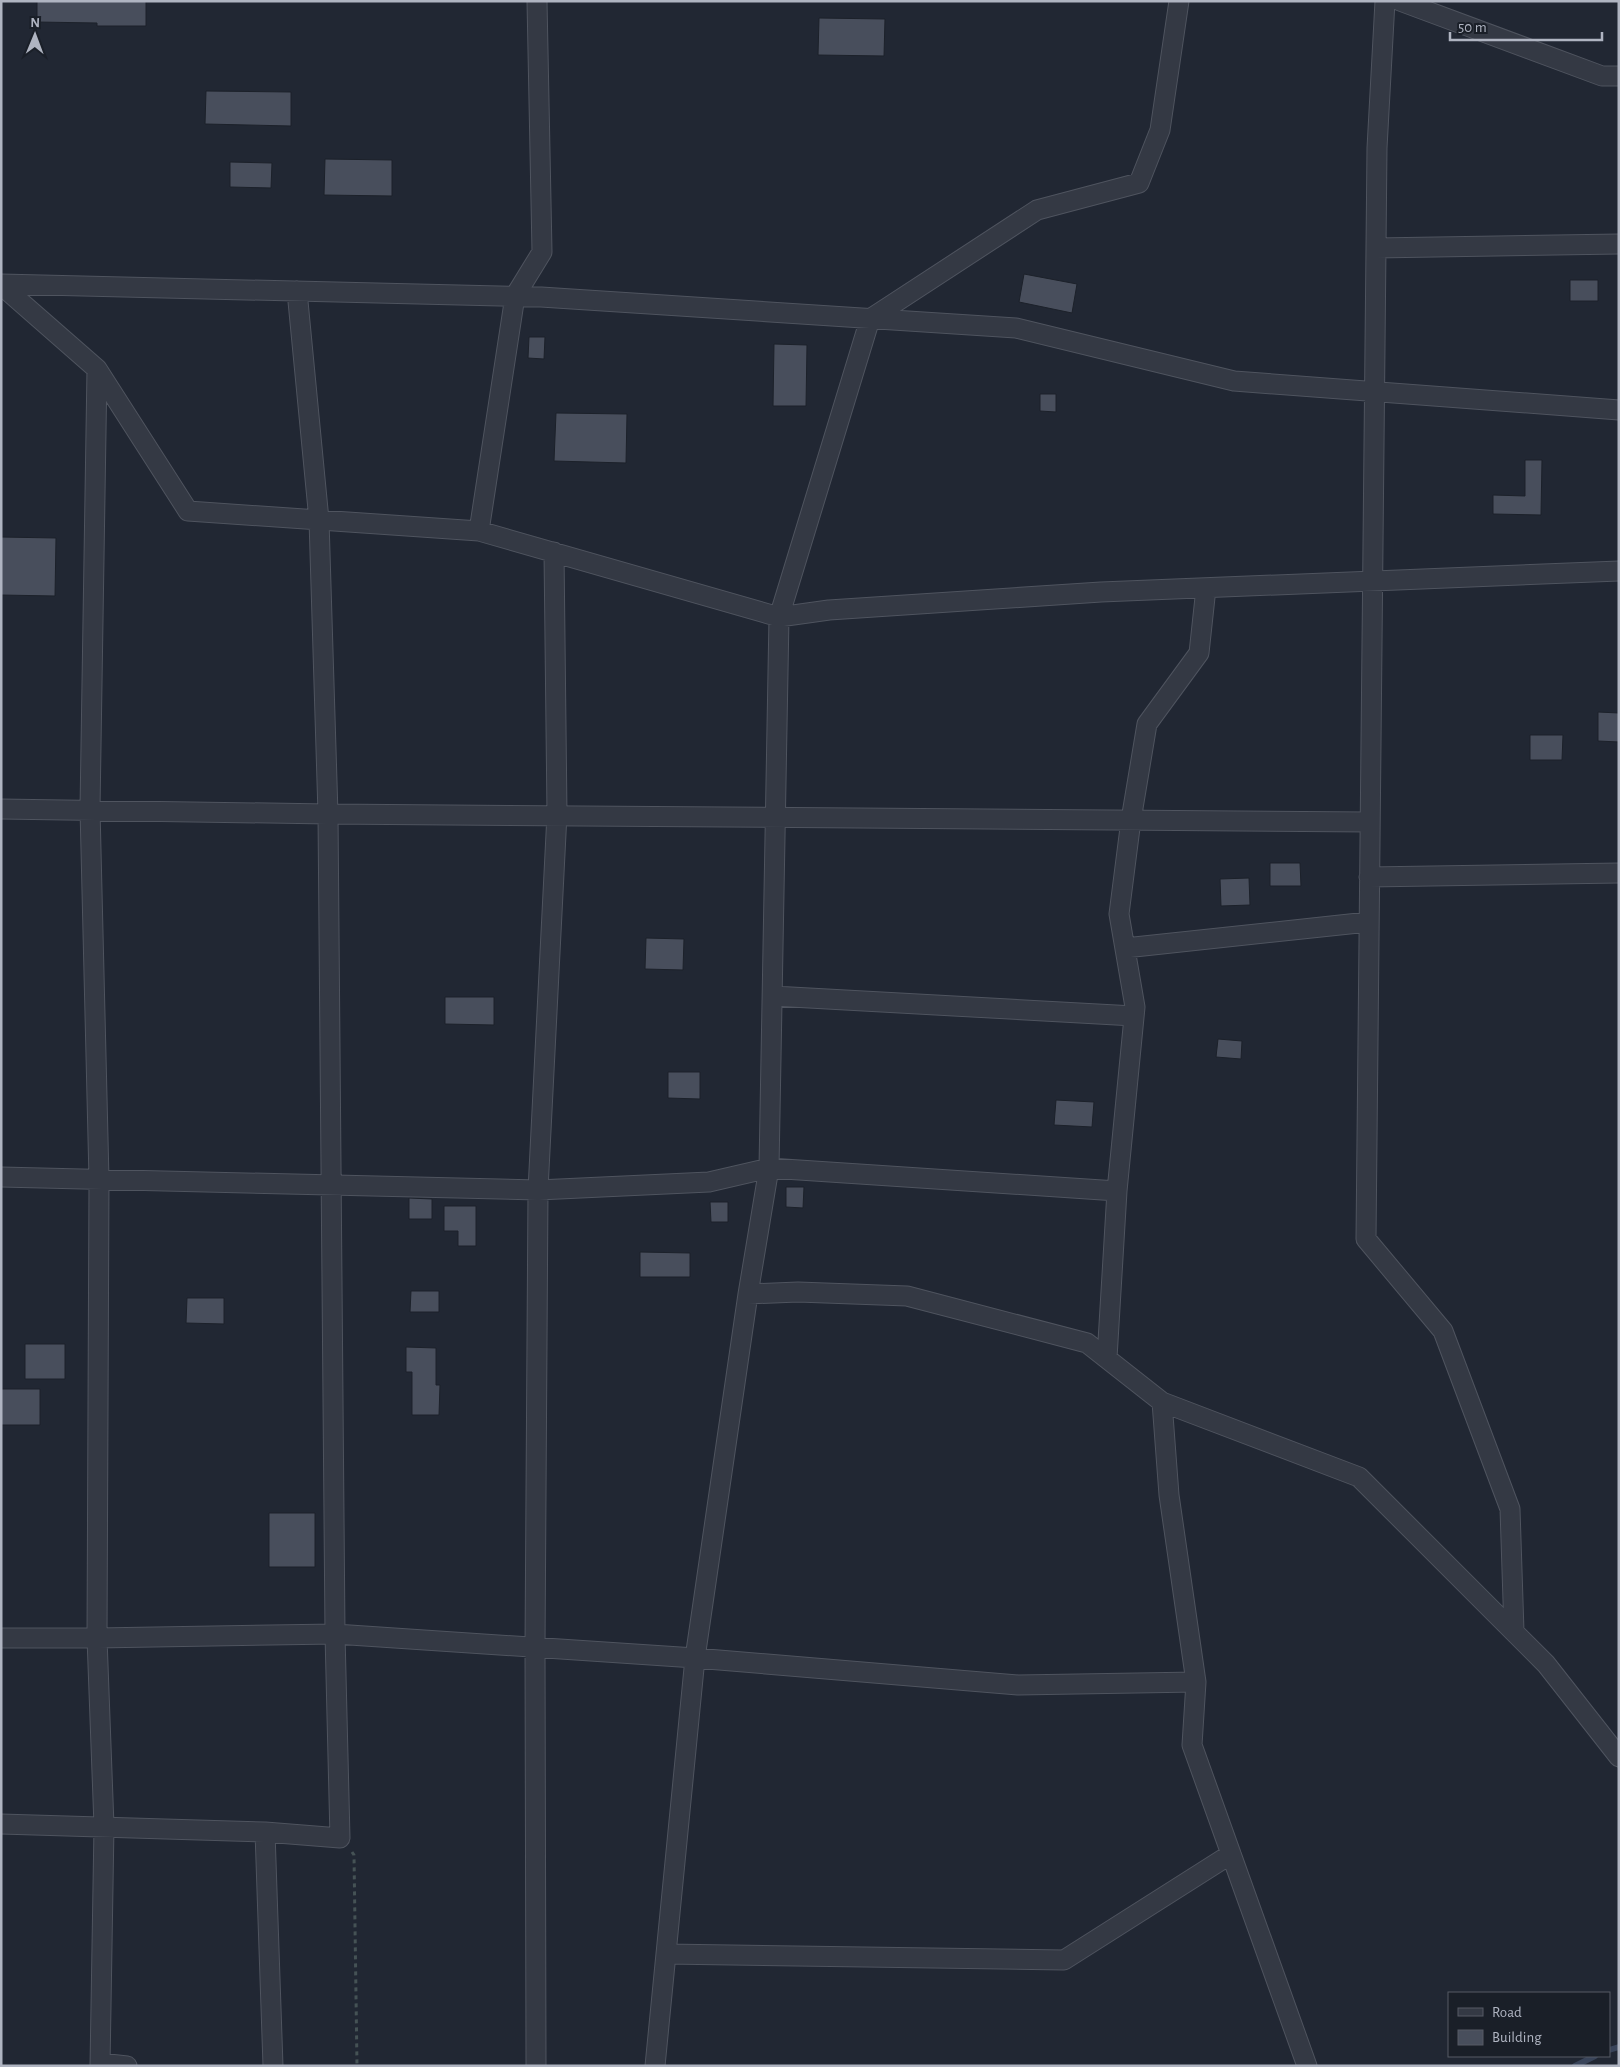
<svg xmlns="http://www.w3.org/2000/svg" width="1620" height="2067" font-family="'Alegreya Sans',sans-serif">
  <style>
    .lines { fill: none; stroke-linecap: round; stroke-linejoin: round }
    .stream { stroke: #39445a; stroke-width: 6 }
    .building { fill: #484e5c; stroke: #1c212a }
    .minor-casing { stroke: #4f545f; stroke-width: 21 }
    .path { stroke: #455255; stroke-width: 3; stroke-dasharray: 4 4; stroke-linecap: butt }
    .minor { stroke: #343944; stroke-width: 19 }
  </style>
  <rect width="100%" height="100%" fill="#212733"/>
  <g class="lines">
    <path class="stream" d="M1609,2050L1619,2047
      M1575,2066L1595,2056"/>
  </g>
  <path class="building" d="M37,1H146V26H97V23L37,22Z
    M819,18L885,19L884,56L818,55Z
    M206,91L291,92V126L205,124Z
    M325,159L392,160V196L324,195Z
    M230,162L272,163L271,188L230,187Z
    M1024,274L1077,284L1072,313L1019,302Z
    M1570,280H1598V301H1570Z
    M529,337H545L544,359L528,358Z
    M774,344L807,345L806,406H773Z
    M1040,394H1056V412L1040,411Z
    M556,413L627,414L626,463L554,461Z
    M1525,460H1542L1541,515L1493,514V495L1525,496Z
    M1,537L56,538L55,596L1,595Z
    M1598,712L1619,713V742L1598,741Z
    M1530,735H1563L1562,760H1530Z
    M1270,863H1300L1301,886H1270Z
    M1249,878L1250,905L1221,906L1220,879Z
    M646,938L684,939L683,970L645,969Z
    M445,997H494V1025L445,1024Z
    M1218,1039L1242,1041L1241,1059L1216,1057Z
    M668,1072H700V1099L668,1098Z
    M1056,1100L1094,1102L1092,1127L1054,1125Z
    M786,1187H804L803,1208L786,1207Z
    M409,1198L432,1199V1219H409Z
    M710,1202H728V1222H711Z
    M444,1206H476V1246H458V1231H444Z
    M640,1252L690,1253V1277H640Z
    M411,1291H439V1312H410Z
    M187,1298H224V1324L186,1323Z
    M25,1344H65V1379H25Z
    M406,1347L436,1348V1385H440L439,1415H412V1372H406Z
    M1,1389H40V1425H1Z
    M269,1513H315V1567H269Z"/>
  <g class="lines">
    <defs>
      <path id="minor" d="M1385,1L1377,148L1366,1239L1443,1331L1510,1509L1514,1631
        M1400,1L1602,76H1619
        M1376,248L1619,244
        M1,284L541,297L1016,328L1234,381L1619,410
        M1,285L97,369L188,511L479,531L779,617L829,610L1101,592L1619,571
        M97,369L90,809L99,1179L97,1638L104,1826L100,2066
        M479,531L515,296L542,252L537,1
        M1,809L328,814L1369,822
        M1369,877L1619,873
        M1125,948L1368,922
        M773,996L1134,1016
        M1,1177L538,1190L709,1182L769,1168L1117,1191
        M748,1294L798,1292L907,1296L1087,1343L1162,1402L1359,1477L1546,1664L1619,1757
        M1107,1358L1117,1191L1135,1007L1119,914L1131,820L1147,724L1199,653L1206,588
        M1162,1402L1169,1495L1196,1682L1192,1745L1307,2066
        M1,1638H97L335,1634L695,1658L1018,1685L1196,1682
        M1,1824L265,1832L340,1838L335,1634L328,814L319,520L297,291
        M265,1832L273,2066
        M666,1954L1064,1960L1231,1854
        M100,2063L127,2066
        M536,2066L535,1647L538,1190L557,814L554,552
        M655,2066L695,1658L748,1294L769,1168L779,617L870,319L1037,210L1139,183L1160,130L1179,1"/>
    </defs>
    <use href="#minor" class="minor-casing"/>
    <path class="path" d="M352,1852L354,1855L357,2066"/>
    <use href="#minor" class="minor"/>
  </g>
  <rect width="1620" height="2067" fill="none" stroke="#afb4c1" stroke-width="5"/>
  <rect x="1448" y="1992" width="162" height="65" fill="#1a1f28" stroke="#565b65"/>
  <rect x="1458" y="2008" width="25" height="8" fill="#343944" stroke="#565b65"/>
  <text x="1492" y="2017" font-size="15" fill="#afb4c1">Road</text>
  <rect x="1458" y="2030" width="25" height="15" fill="#484e5c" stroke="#565b65"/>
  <text x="1492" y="2042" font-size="15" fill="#afb4c1">Building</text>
  <g transform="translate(35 35) rotate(1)" stroke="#1a1f28" stroke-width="4" paint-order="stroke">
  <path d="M0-4L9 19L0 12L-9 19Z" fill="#afb4c1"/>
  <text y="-8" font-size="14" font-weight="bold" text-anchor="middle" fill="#afb4c1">N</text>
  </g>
  <path d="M1450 32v8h152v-8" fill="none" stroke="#afb4c1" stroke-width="2.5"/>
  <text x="1458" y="32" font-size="15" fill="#afb4c1" stroke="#1a1f28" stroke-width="4" paint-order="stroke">50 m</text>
</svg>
